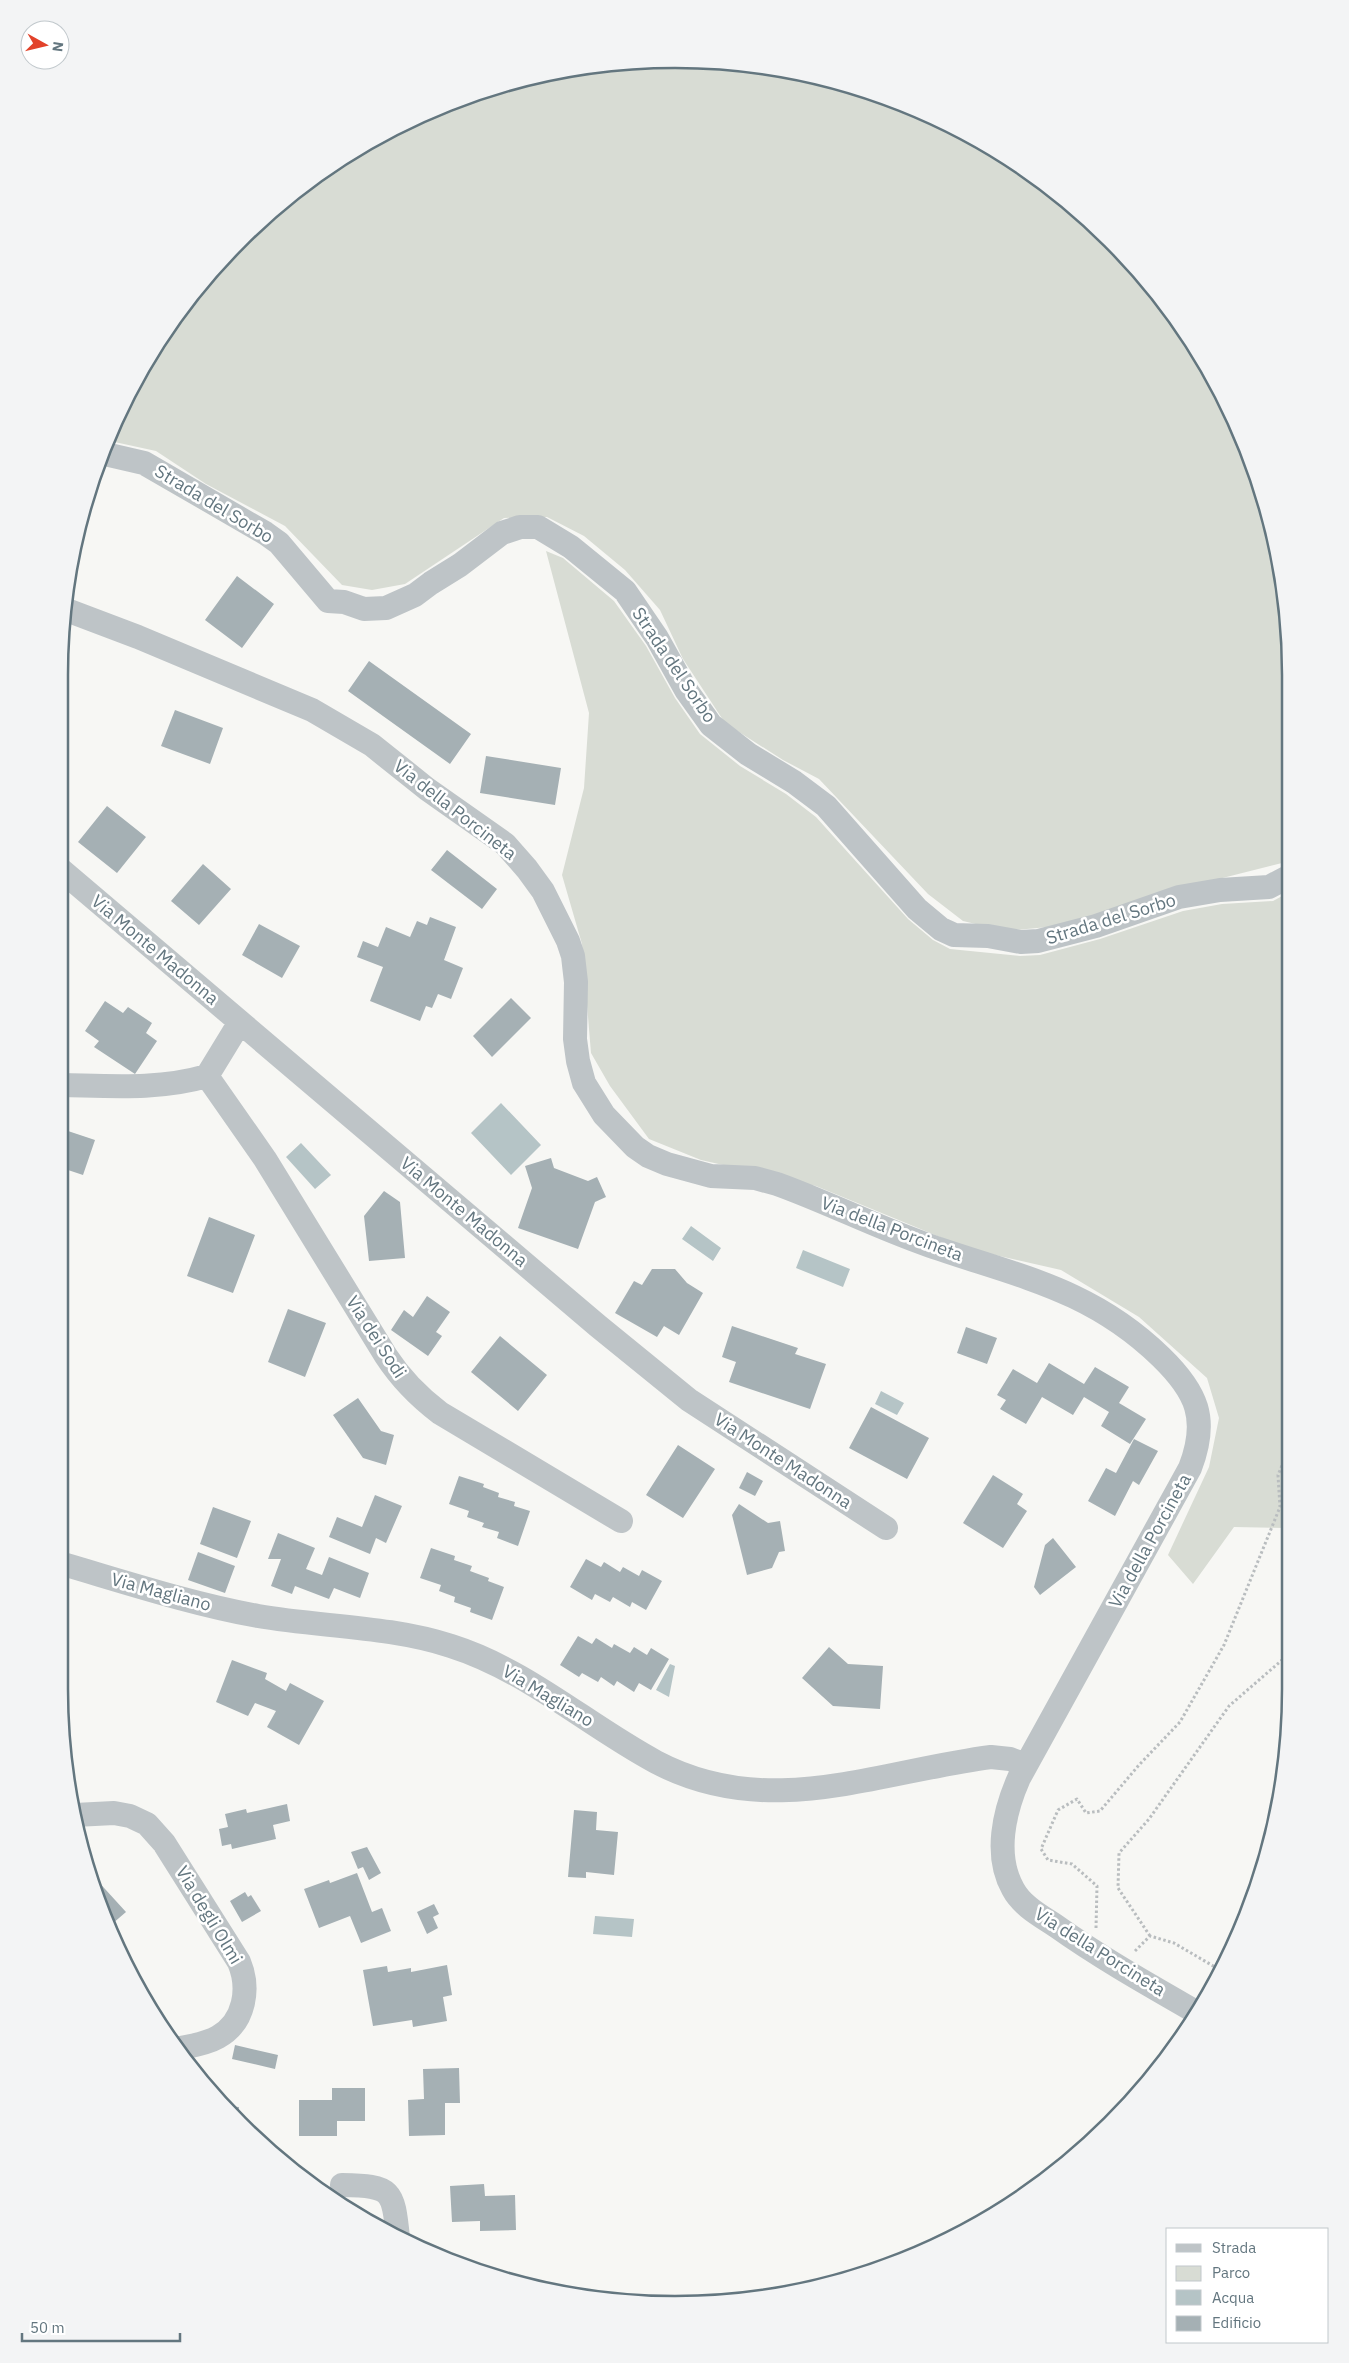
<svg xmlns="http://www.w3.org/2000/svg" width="1349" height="2363" font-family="'IBM Plex Sans',sans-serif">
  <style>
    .green { fill: #d8dcd4 }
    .water { fill: #b5c4c6 }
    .building { fill: #a5b0b4 }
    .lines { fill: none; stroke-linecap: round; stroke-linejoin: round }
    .path { stroke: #b9bdbf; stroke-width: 3; stroke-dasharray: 2.5 2.5; stroke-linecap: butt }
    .minor { stroke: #bec4c7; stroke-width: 24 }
    .labels { text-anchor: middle; stroke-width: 5; stroke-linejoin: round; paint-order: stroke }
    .street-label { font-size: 18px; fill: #63767f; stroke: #fff }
    .rim { fill: none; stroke: #63767f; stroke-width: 2.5 }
  </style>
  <rect width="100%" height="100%" fill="#f7f7f4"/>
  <path class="green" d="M635,60L755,64L873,92L983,141L1110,239L1187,333L1257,476L1285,594L1286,862L1171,891L1109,915L1048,927L1005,931L963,921L928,894L819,779L783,760L725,723L683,659L660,610L625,570L584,536L547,517L504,518L405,584L372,590L342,585L285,526L206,484L156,451L110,441L141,366L212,268L300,186L402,122L515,80Z
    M546,551L563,558L614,601L646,646L675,698L700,734L740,766L786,794L816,817L908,919L933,940L950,949L1020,956L1040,955L1100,939L1183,911L1222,904L1273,901L1286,894L1288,1528L1234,1527L1193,1584L1168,1555L1209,1467L1219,1418L1207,1378L1139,1317L1061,1270L969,1249L816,1186L701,1160L649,1139L610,1086L591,1053L582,944L562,875L584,788L589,713Z"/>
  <path class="water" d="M501,1103L541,1145L511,1175L471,1133Z
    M301,1143L331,1175L315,1189L286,1157Z
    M691,1226L721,1248L713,1261L682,1239Z
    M803,1250L850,1269L843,1287L796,1268Z
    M881,1391L904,1403L897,1415L875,1404Z
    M670,1664L675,1666L669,1697L656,1690Z
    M595,1916L634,1919L632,1937L593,1934Z"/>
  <path class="building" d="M237,576L274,604L242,648L205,620Z
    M369,661L471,734L450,764L348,691Z
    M175,710L223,728L210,764L161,746Z
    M486,756L561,768L555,805L480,793Z
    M107,806L146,837L117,873L78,842Z
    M447,850L497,889L482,909L431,870Z
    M203,864L231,889L199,925L171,901Z
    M430,917L456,927L444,960L463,968L451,999L438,994L432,1008L426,1006L420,1021L370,1001L383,967L357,957L363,941L378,947L386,927L410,937L417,921L427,925Z
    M259,924L300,946L282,978L242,955Z
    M511,998L531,1018L492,1057L473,1036Z
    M105,1001L123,1013L128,1007L152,1023L146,1033L157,1041L135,1074L94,1047L99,1041L85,1031Z
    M62,1129L95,1140L83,1175L62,1168Z
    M551,1158L554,1168L588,1181L597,1177L606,1197L595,1202L578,1249L518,1228L532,1188L525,1166Z
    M384,1191L400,1202L405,1258L369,1261L364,1216Z
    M209,1217L255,1235L233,1293L187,1276Z
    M652,1269H675L687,1283L703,1293L679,1335L664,1326L657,1337L615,1313L634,1281L642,1285Z
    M427,1296L450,1312L436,1332L442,1336L428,1356L391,1330L404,1310L413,1317Z
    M288,1309L326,1323L305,1377L268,1362Z
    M732,1326L798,1348L795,1354L826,1364L810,1409L729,1382L736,1362L722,1357Z
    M966,1327L997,1338L987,1364L957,1353Z
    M500,1336L547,1375L518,1411L471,1372Z
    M1049,1363L1084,1384L1095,1367L1129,1387L1119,1403L1146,1419L1130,1444L1101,1426L1109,1412L1084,1397L1073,1415L1042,1397L1026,1424L1000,1409L1006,1400L997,1395L1013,1369L1037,1383Z
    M358,1398L381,1431L394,1435L386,1465L363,1458L333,1415Z
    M871,1407L929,1438L907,1479L849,1448Z
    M1134,1439L1158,1451L1139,1485L1133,1481L1115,1516L1088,1501L1106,1468L1116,1473Z
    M678,1445L715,1469L683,1518L646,1495Z
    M747,1472L763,1481L755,1496L739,1488Z
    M993,1475L1023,1494L1017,1504L1027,1511L1003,1548L963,1523Z
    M459,1476L484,1484L483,1487L499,1493L498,1497L515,1502L514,1506L530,1511L518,1546L497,1538L499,1532L482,1527L484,1523L467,1517L469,1511L449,1504Z
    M375,1495L402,1506L386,1543L376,1538L370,1554L329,1537L337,1517L362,1527Z
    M739,1504L768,1523L780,1521L785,1551L779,1552L772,1568L747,1575L732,1515Z
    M213,1507L251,1521L237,1558L200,1544Z
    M278,1533L315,1548L306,1569L322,1575L329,1557L369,1573L360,1598L334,1588L329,1599L295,1586L292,1594L271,1586L281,1559H268Z
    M1053,1538L1076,1567L1040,1595L1034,1587L1045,1545Z
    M431,1548L455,1556L454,1560L472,1566L470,1571L489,1578L488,1581L504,1587L492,1620L470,1612L471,1608L454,1602L455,1597L439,1591L441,1585L420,1578Z
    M198,1552L235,1566L225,1593L188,1580Z
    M586,1559L601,1567L604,1562L620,1572L623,1567L639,1576L642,1570L662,1581L646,1610L632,1602L630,1607L613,1597L610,1602L595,1594L592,1600L570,1587Z
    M578,1636L592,1644L596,1638L612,1648L614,1644L630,1653L634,1647L647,1655L651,1648L669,1659L651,1690L639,1683L634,1692L617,1681L614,1686L601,1677L598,1682L582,1673L579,1677L560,1665Z
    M829,1647L848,1664L883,1666L880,1709L833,1706L802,1678Z
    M232,1660L267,1673L265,1679L286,1691L290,1683L324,1701L299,1745L267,1727L276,1711L255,1703L248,1716L216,1702Z
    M287,1804L290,1821L273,1825L276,1839L232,1849L231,1844L222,1846L219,1829L228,1827L225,1814L246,1809L247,1813Z
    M574,1810L597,1812L596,1830L618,1832L614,1875L586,1872V1878L568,1877Z
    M367,1847L381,1873L369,1880L363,1867L358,1869L351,1852Z
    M357,1873L372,1912L382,1908L391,1931L361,1943L350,1916L319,1928L304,1889L329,1880L330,1883Z
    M95,1878L126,1912L112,1924L117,1930L112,1935L91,1886L90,1882Z
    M245,1892L248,1897L251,1895L261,1911L242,1922L230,1901Z
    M434,1904L439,1914L433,1917L438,1928L427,1934L417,1912Z
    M447,1965L452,1995L443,1997L447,2021L413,2027L412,2020L373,2026L363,1970L387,1966L388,1972L411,1968V1972Z
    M235,2045L278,2055L275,2069L232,2059Z
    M459,2068L460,2103H445V2135L409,2136L408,2100L424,2099L423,2069Z
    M332,2088H365V2121H337V2136H299V2100H332Z
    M224,2106L239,2107L238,2123Z
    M484,2184L485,2196L515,2195L516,2230L480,2231V2221L452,2222L450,2186Z"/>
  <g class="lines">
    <path class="path" d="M1096,1928L1097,1886L1072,1864L1048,1860L1041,1849L1058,1810L1077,1799L1086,1813L1100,1811L1139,1765L1180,1722L1224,1645L1280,1507L1278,1475L1288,1451
      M1150,1936L1118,1888L1119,1853L1149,1819L1229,1706L1289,1654
      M1135,1951L1150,1936L1174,1943L1220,1970"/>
    <path class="minor" d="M105,454L144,463L265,533L279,543L328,601L344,602L364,609L386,608L415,595L431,583L460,565L502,533L520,527H538L571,547L625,591L657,638L686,690L711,725L748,754L794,782L826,806L917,909L941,929L954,935L988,936L1021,942L1038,941L1096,926L1179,897L1220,890L1269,887L1286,878
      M64,609L138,637L312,710L372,745L427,789L505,844L527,869L543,891L568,941L573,956L576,982L575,1039L578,1061L584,1083L604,1115L635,1147L648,1156L667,1164L711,1176L755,1178L777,1184C827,1202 874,1226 925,1244C1015,1276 1089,1287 1161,1357C1197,1392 1209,1419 1190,1468L1019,1778C1004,1812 994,1855 1013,1889C1022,1906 1041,1916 1056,1926C1101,1958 1149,1985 1196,2012
      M61,870L598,1326L689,1400L886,1528
      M207,1076L265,1159L386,1356C401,1379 419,1397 440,1413L621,1521
      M62,1085C111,1086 159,1090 207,1076L240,1022
      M63,1564C128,1583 192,1604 258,1616C322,1627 389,1626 451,1646C527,1670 587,1725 656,1762C768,1821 876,1772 991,1757L1010,1759L1026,1765
      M75,1815L114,1813L130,1816L147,1824L164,1843L239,1962C250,1988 245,2022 218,2037C206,2044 190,2046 177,2049
      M342,2185C392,2186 393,2189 398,2238"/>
  </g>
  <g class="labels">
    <g class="street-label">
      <text transform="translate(214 504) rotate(31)" y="6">Strada del Sorbo</text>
      <text transform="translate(674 665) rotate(56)" y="6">Strada del Sorbo</text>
      <text transform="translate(455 810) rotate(38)" y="6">Via della Porcineta</text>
      <text transform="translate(1111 919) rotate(-17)" y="6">Strada del Sorbo</text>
      <text transform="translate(155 950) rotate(40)" y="6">Via Monte Madonna</text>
      <text transform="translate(464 1212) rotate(40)" y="6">Via Monte Madonna</text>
      <text transform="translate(892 1229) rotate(21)" y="6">Via della Porcineta</text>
      <text transform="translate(376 1337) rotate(57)" y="6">Via dei Sodi</text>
      <text transform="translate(783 1461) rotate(33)" y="6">Via Monte Madonna</text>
      <text transform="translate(1150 1541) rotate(-61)" y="6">Via della Porcineta</text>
      <text transform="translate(161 1592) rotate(15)" y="6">Via Magliano</text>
      <text transform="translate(548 1696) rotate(31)" y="6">Via Magliano</text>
      <text transform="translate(209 1915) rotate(59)" y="6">Via degli Olmi</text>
      <text transform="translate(1100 1952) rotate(32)" y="6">Via della Porcineta</text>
    </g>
  </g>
  <path d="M0 0H1349V2363H0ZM675 68H675A607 607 0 0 1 1282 675V1689A607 607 0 0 1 675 2296H675A607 607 0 0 1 68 1689V675A607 607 0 0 1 675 68Z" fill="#f3f4f5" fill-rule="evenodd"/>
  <path class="rim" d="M675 68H675A607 607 0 0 1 1282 675V1689A607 607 0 0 1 675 2296H675A607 607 0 0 1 68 1689V675A607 607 0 0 1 675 68Z"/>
  <rect x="1166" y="2228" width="162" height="115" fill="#ffffff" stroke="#c1c8cc"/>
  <rect x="1176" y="2244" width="25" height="8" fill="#bec4c7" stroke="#c1c8cc"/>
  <text x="1212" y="2253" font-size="15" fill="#63767f">Strada</text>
  <rect x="1176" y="2266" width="25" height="15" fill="#d8dcd4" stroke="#c1c8cc"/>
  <text x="1212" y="2278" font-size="15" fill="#63767f">Parco</text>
  <rect x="1176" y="2290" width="25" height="15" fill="#b5c4c6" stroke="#c1c8cc"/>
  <text x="1212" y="2303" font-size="15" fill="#63767f">Acqua</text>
  <rect x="1176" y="2316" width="25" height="15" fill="#a5b0b4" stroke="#c1c8cc"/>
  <text x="1212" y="2328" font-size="15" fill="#63767f">Edificio</text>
  <g transform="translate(45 45) rotate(98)"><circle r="24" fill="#ffffff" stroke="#c1c8cc"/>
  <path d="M0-4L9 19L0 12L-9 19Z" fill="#e2422a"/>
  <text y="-8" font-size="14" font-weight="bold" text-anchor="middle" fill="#63767f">N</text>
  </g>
  <path d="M22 2333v8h158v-8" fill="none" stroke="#63767f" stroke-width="2.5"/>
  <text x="30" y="2333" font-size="15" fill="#63767f" stroke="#ffffff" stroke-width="4" paint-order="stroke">50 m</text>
</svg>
